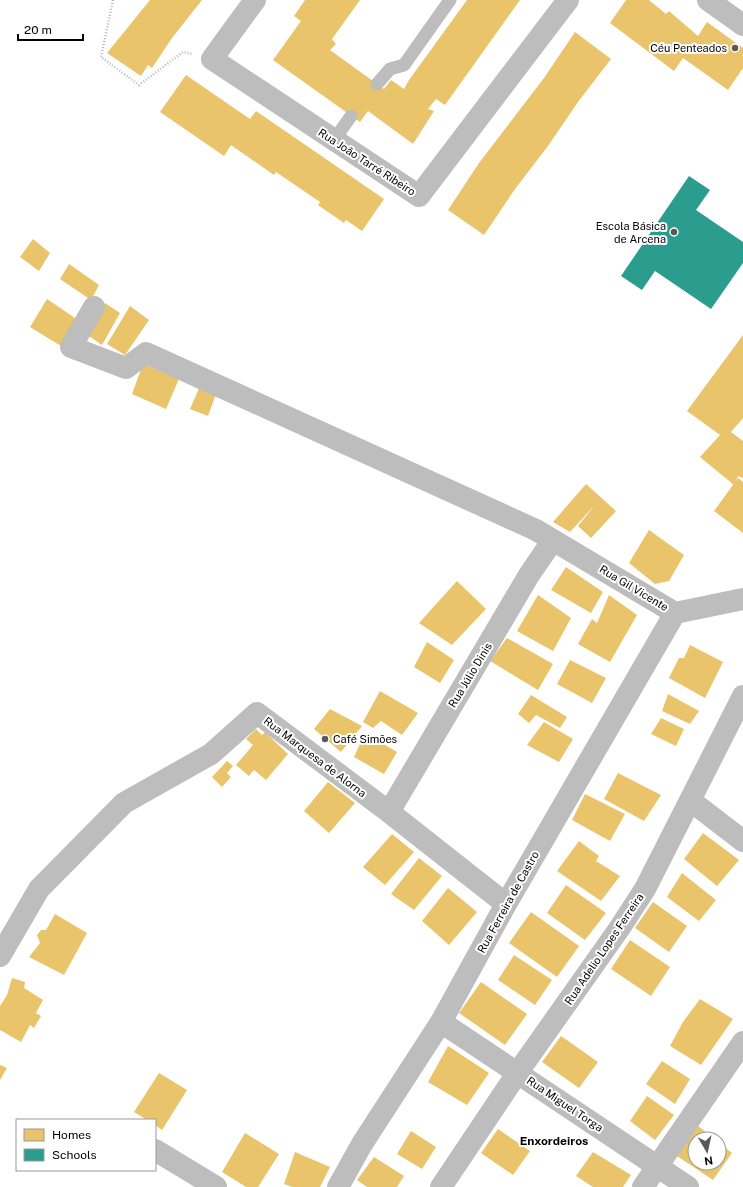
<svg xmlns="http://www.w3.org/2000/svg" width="743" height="1187" font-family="'Public Sans',sans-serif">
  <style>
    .homes { fill: #e9c46a }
    .schools { fill: #2a9d8f }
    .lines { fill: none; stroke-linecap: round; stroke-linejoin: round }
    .path { stroke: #b8b8b8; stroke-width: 2.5; stroke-dasharray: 1 2; stroke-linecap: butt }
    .lane { stroke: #bdbdbd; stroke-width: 13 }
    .street { stroke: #bdbdbd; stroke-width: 22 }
    .poi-dot { fill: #595959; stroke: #fff; stroke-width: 1.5 }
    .labels { text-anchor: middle; stroke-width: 4; stroke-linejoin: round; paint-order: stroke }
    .poi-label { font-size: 11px; fill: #000; stroke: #fff; text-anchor: end }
    .street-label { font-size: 11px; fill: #000; stroke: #fff }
    .neighbourhood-label { font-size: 12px; font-weight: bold; fill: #000; stroke: #fff }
  </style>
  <rect width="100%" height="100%" fill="#fff"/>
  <path class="homes" d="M150,0H202L172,38L152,68L148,65L141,76L107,53Z
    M305,0H360L332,39L336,44L330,50L384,89L391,80L404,89L409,80L467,0H520L445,105L436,99L428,109L434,111L413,144L368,111L360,122L273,60L301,21L294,16Z
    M626,0H649L666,14L669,11L698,36L707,22L743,48V68L728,90L683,58L674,71L610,23Z
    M575,32L611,59L578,102L548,146L515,189L484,235L448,210L479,163L544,78Z
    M186,75L250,119L256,111L384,199L362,231L346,220L344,223L318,205L320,202L276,172L274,175L231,145L224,156L160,112Z
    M33,239L50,253L39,271L20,257Z
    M69,264L99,285L91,300L60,279Z
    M47,299L78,320L61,346L30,327Z
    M105,303L120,313L102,345L86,334Z
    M130,306L149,320L125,355L107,344Z
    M743,335V418L731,432L743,441V478L738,476L734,485L700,457L720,435L687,411Z
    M143,364L179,379L166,409L132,394Z
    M200,386L216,394L208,416L190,409Z
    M738,478L743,482V533L714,511Z
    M586,484L616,511L591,538L578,526L595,505L570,532L553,522Z
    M649,530L684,555L669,581L655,584L629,563Z
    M566,567L603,592L591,613L551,590Z
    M457,581L486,609L452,645L419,623Z
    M538,595L571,618L553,651L517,631Z
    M609,595L637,615L610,662L578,644L592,619L597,623Z
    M507,638L553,664L538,690L490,661Z
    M427,642L454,660L440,683L414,667Z
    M690,645L723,662L705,698L669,678L679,658H684Z
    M570,660L606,678L592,703L557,684Z
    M380,691L418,713L402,735L381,721L373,728L363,722Z
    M668,694L699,711L690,724L662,711Z
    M531,695L567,717L560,728L536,715L529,723L518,714Z
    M330,709L362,726L341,752L314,729Z
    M661,718L684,729L676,746L651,734Z
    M544,722L573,739L559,762L527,745Z
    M256,729L262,735L265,732L288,754L266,780L254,770L249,776L236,765L253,745L246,739Z
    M365,733L397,752L384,774L354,757Z
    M227,761L233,766L227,773L231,777L222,787L212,777Z
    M618,773L661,795L644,821L604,799Z
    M328,782L355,803L329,833L304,811Z
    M585,794L625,814L610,841L572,820Z
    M703,833L739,860L717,886L684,859Z
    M392,834L414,852L385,885L363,867Z
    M579,841L599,856L596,861L620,876L601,901L557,871Z
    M419,858L442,876L414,910L391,894Z
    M682,873L716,900L699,921L667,897Z
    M566,885L606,913L585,940L547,913Z
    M448,888L477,912L449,945L422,921Z
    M653,902L687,926L669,952L635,928Z
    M531,912L579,946L557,977L509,943Z
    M55,914L87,933L64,975L29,957L40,943L37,935L41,930H46Z
    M630,940L670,967L651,996L611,969Z
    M514,955L552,980L535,1005L498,980Z
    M12,978L25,982L24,988L43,1000L36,1013L41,1016L34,1028L30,1025L21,1042L0,1030V1006L7,995Z
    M481,982L527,1014L505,1045L459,1013Z
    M700,999L733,1019L701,1065L670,1046L683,1022Z
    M561,1036L598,1062L579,1088L542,1062Z
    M448,1046L489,1073L467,1105L428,1082Z
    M662,1061L690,1079L675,1104L646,1084Z
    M0,1065L7,1068L0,1080Z
    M159,1073L187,1090L162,1130L155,1125V1120H147L134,1112Z
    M647,1096L674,1115L655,1140L630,1121Z
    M697,1125L714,1139H695V1163H719V1143L732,1153L713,1180L677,1156Z
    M498,1129L530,1151L513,1175L481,1153Z
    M411,1131L436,1147L422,1169L397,1154Z
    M245,1133L279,1154L258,1187H246L222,1172Z
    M295,1152L330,1167L320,1187H292L284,1184Z
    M593,1152L631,1175L623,1187H593L576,1176Z
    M374,1157L404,1176L397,1187H367L357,1180Z"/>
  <path class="schools" d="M689,176L710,190L696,210L743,242V263L711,309L655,271L642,290L621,276Z"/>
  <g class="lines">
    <path class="path" d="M113,0L101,57L139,85L183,52L192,54"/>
    <path class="lane" d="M377,84L390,69L404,65L450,0
      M334,140L351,116"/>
    <path class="street" d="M255,0L212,59L419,196L568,0
      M708,0L743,25
      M94,307L71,347L126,368L146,353L536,530L675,613L743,599
      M691,801L743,841
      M389,812L529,575L553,540
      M0,956L39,889L124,803L211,754L257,713L389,812L506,904
      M441,1022L688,1187
      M155,1150L216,1187
      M338,1187L362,1144L441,1022L506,904L675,613
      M441,1187L518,1072L619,929L645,889L743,696
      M643,1187L743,1042"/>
  </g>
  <g class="poi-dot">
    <circle cx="735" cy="48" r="4"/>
    <circle cx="674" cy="232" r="4"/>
    <circle cx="325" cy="739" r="4"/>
  </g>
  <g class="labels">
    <g class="poi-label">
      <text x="727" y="52">Céu Penteados</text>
      <text x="666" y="230">Escola Básica<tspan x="666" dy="13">de Arcena</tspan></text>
      <text x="333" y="743" text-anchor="start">Café Simões</text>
    </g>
    <g class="street-label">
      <text transform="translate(367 162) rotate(33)" y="4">Rua João Tarré Ribeiro</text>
      <text transform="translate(634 588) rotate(31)" y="4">Rua Gil Vicente</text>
      <text transform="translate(470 675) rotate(-59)" y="4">Rua Júlio Dinis</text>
      <text transform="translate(315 757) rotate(37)" y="4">Rua Marquesa de Alorna</text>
      <text transform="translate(508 902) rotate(-61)" y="4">Rua Ferreira de Castro</text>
      <text transform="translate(604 949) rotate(-56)" y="4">Rua Adelio Lopes Ferreira</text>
      <text transform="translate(565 1104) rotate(34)" y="4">Rua Miguel Torga</text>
    </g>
    <g class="neighbourhood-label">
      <text x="554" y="1145">Enxordeiros</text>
    </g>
  </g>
  <rect x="16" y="1119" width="140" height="52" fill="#ffffff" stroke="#999999"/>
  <rect x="24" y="1129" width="20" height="12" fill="#e9c46a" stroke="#999999"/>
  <text x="52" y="1139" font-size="12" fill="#000000">Homes</text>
  <rect x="24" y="1149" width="20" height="12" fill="#2a9d8f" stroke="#999999"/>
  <text x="52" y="1159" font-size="12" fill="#000000">Schools</text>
  <g transform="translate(707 1151) rotate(171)"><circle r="19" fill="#ffffff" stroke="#999999"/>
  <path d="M0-3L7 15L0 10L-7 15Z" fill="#595959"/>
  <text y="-6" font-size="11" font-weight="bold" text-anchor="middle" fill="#000000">N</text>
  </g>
  <path d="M18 34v6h65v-6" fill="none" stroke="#000000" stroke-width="2"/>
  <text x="24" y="34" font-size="12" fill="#000000" stroke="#ffffff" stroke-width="3" paint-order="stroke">20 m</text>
</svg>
